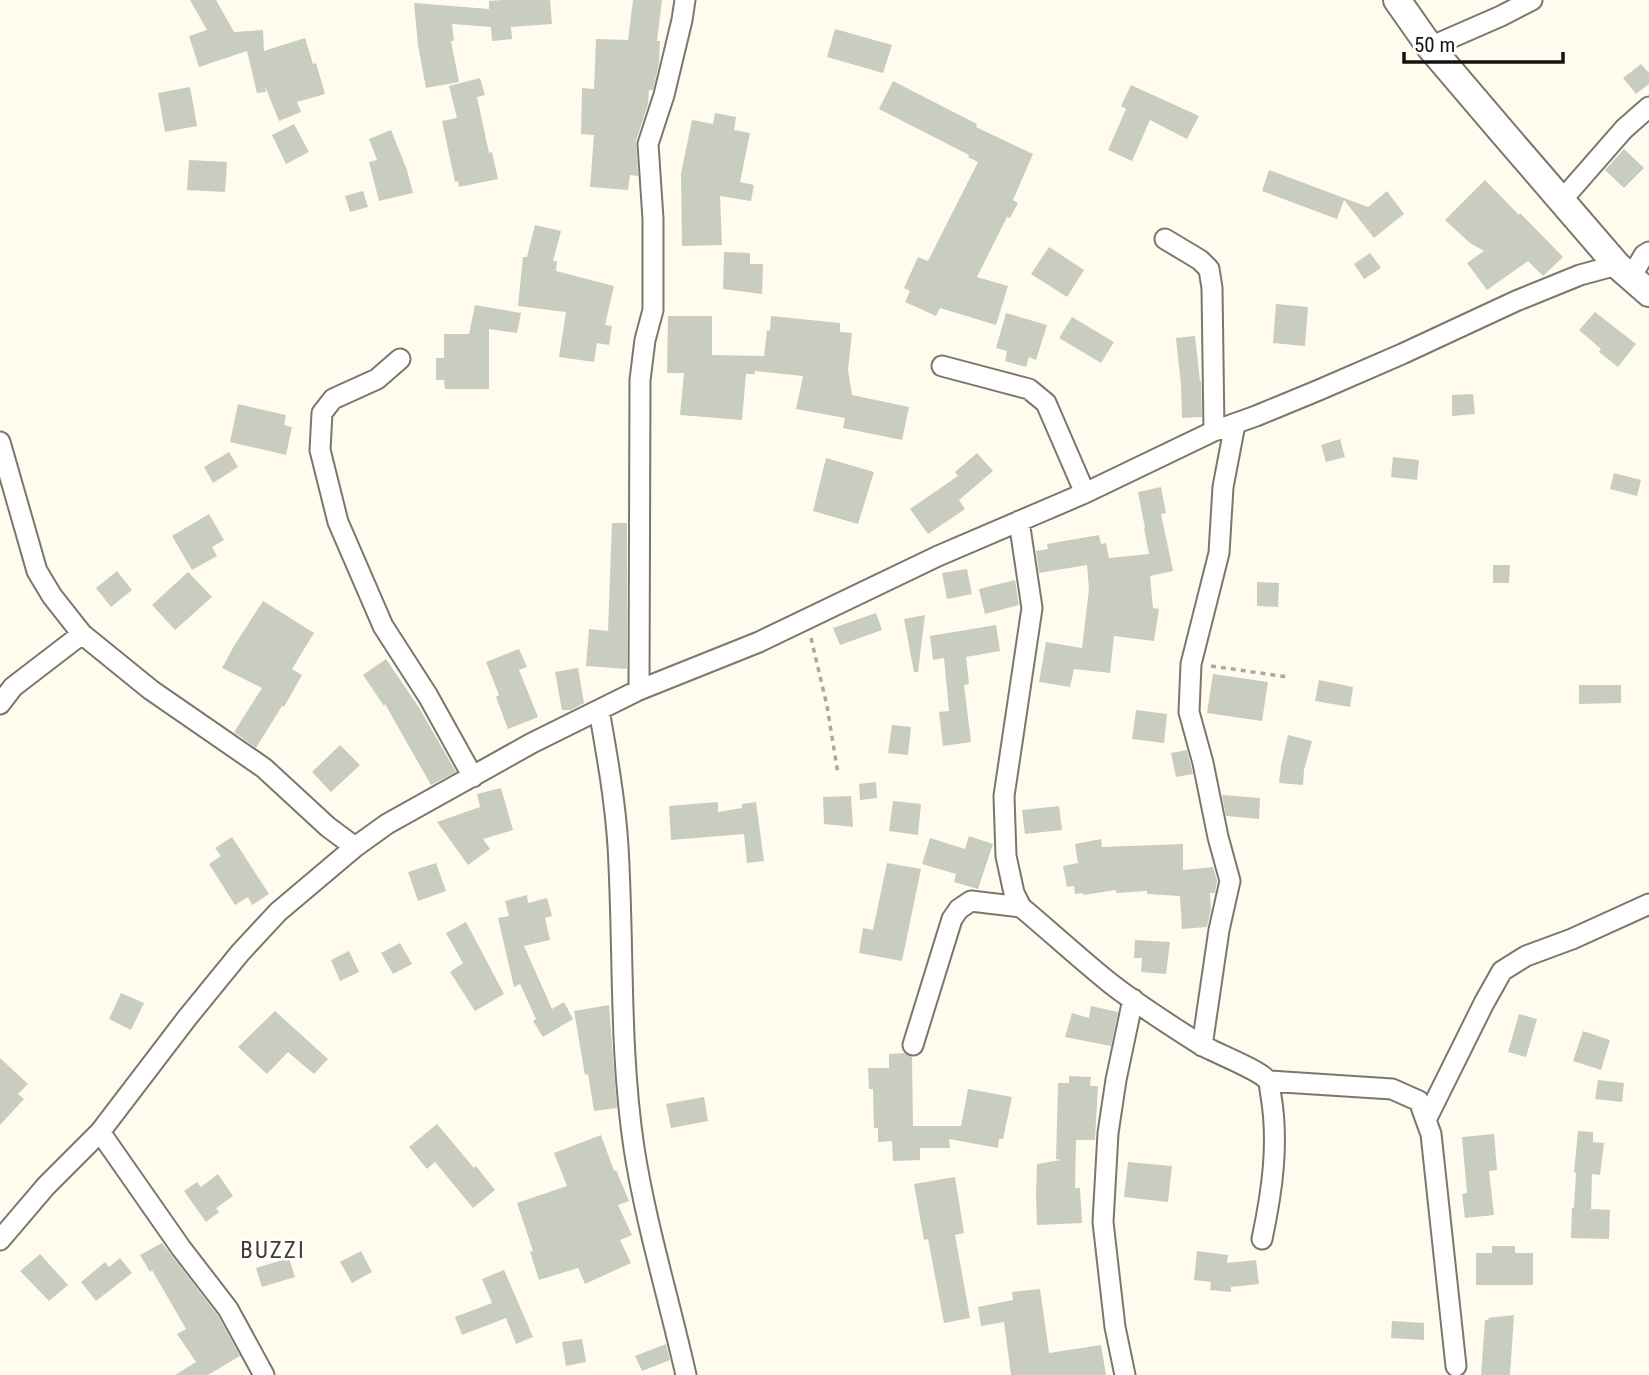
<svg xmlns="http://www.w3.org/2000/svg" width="1649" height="1375" font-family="'Roboto Condensed',sans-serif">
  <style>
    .building { fill: #c9cdbf }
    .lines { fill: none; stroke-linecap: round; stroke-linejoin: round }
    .street-casing { stroke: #7b776a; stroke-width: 23 }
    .secondary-casing { stroke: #7b776a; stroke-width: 30 }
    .path { stroke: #aca89f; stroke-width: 3.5; stroke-dasharray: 5 5; stroke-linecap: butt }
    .street { stroke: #fff; stroke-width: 19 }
    .secondary { stroke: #fff; stroke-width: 26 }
    .labels { text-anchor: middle; stroke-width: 5; stroke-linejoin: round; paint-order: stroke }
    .quarter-label { font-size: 23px; letter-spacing: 2px; fill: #3f3b2f; stroke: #fff }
  </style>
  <rect width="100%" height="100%" fill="#fffbef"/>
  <path class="building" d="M190,0H216L234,32L263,30L264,51L305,38L313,64L316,63L325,94L297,102L301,112L279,121L265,86L266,92L257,93L247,51L199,67L189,36L207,30Z
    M503,0H550L552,24L511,27L512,39L492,41L491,27L452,24L454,41H451L459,82L426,88L418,45L414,3L489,9V1Z
    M633,0H662L657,41H660L659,63L653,90H649L648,104L636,141L638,176L630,175L628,190L590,187L594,135L581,134L582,88L594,89L596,39L628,40Z
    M835,29L892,45L883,73L827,57Z
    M1641,64L1649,73V84L1636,94L1623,78Z
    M480,78L485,95L477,97L489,153L492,152L498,179L459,187L458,181L455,182L442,121L457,118L449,86Z
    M893,81L977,124L976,127L1033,154L1013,200L1018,203L1010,218L1007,217L977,277L1008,286L996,325L940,308L936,316L905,302L910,291L904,288L918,257L928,261L978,162L968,157L969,155L879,109Z
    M1131,85L1199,116L1187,139L1150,120L1132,161L1108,150L1126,109L1121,106Z
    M190,87L197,126L165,132L158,93Z
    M715,113L736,117L734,130L750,133L740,182L754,185L751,201L720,196L722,245L682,246L681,174L692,120L713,124Z
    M294,124L309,152L286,164L272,135Z
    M391,130L407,170L413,193L379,201L369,162L377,160L369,139Z
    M1624,149L1644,168L1624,188L1605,170Z
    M189,160L227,162L225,192L187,190Z
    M1269,170L1368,207L1387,191L1404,214L1374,238L1344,200L1337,219L1262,191Z
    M1485,180L1519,215L1520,213L1563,257L1543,276L1528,261L1487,290L1467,263L1484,251L1470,243L1445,220Z
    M363,191L368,207L350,212L345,196Z
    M535,225L561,231L553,261H557L556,271L614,286L605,325L612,326L609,345L597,343L594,362L559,357L566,312L518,306L523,257H527Z
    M1049,247L1084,270L1067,297L1031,274Z
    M724,252L750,253V264H763L762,294L723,289Z
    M1370,253L1381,268L1364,279L1354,264Z
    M1276,304L1308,307L1305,346L1273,343Z
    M475,305L521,313L517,333L489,329V389H445L444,380H436V358H444V334H469Z
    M1595,312L1636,344L1618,367L1599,352L1601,349L1579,330Z
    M1006,313L1047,325L1036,360L1029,357L1026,367L1005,361L1007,351L996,348Z
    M668,316H712V355L764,356L767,330L770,331L771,316L840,323V332L852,333L848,370L852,395L909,407L902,440L843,428L845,418L796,409L803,376L755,371V374H746L742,420L680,415L684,373H667Z
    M1072,317L1114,342L1101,363L1059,338Z
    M1195,336L1200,381H1201L1202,417L1182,418L1181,385L1176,338Z
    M1473,394L1475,414L1452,416V395Z
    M238,404L286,415L284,425L292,427L286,455L230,442Z
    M1340,439L1345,457L1326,462L1321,445Z
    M229,452L238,467L213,483L204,467Z
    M977,453L993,471L959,500L965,509L928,534L910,509L958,476L955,472Z
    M1393,457L1419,460L1417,480L1391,477Z
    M826,458L874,472L858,524L813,511Z
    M1614,473L1641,480L1637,496L1610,489Z
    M1161,487L1166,513L1161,514L1173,571L1150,576L1153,608L1159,609L1154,641L1114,636L1110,673L1074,669L1070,687L1039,682L1046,642L1082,648L1089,589L1087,565L1039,573L1036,551L1048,549L1047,544L1099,535L1101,544L1106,543L1109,558L1149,554L1144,528H1145L1138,492Z
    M209,514L224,540L212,547L217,556L192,570L172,536Z
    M612,523H627V669L586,666L589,629L608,631Z
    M1493,565H1510L1509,583H1493Z
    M967,569L972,594L947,599L942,573Z
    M117,571L132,590L111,607L96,588Z
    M188,572L212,597L175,630L152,605Z
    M1015,580L1019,605L985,614L979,589Z
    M1257,582L1279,583L1278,607L1257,606Z
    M263,601L314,633L292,669L302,675L284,707L282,706L256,748L234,732L262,688L222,668L234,646Z
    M876,613L882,630L840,645L833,628Z
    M925,615L918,672H914L904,619Z
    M996,625L1000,651L966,657L969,684L964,685L971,742L943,746L939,712L949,711L944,658L933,660L930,636Z
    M519,649L527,667L519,670L538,717L508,729L496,697L499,695L486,662Z
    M386,659L418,706L456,772L431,785L385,704L384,706L363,675Z
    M578,668L584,703L571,710H562L555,672Z
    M1213,674L1268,682L1262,721L1207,713Z
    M1319,680L1353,687L1350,707L1315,701Z
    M1579,685H1621V703L1579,704Z
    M1136,710L1167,714L1164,743L1132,739Z
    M892,725L911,727L908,755L888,753Z
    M1288,735L1312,741L1304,770L1303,785L1279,783L1281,766Z
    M340,745L360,765L331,792L312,772Z
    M1187,750L1193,774L1176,777L1171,753Z
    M876,782L877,798L860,800L859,784Z
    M501,788L513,830L483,839L490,849L468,865L437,822L480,807L477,794Z
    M1222,795L1260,798L1259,819L1226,816Z
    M851,796L853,827L824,824L823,797Z
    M893,801L921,804L918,835L889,831Z
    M718,802V812L742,808V804L756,802L764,861L747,863L744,834L671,840L669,806Z
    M1059,806L1062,830L1025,834L1022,810Z
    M969,836L993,844L978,889L954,882L956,874L922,864L930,838L965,849Z
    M232,837L269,894L252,905L248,897L235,905L209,864L221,856L215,848Z
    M1101,839L1102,847L1183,844V870L1213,867L1217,881L1215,893H1210L1211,909L1207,927L1182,929L1180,896L1147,894V891L1116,893V890L1083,895V893L1075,894L1074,886L1067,887L1063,866L1078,863L1075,844Z
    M436,863L446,891L418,901L408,872Z
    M887,863L921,869L902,961L859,953L863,928L873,930Z
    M527,895L528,903L547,898L552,916L545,918L550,940L524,946L552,1009L564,1002L573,1019L543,1037L533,1021L536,1019L520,984L514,987L498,918L509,916L505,901Z
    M466,922L504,994L475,1011L450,972L463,963L446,933Z
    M1135,940L1170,942L1166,974L1141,972L1142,958H1134Z
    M400,943L412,964L393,974L381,953Z
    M349,951L359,972L340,981L331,960Z
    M121,993L144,1003L131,1030L109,1019Z
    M609,1005L617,1108L594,1111L588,1074L585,1075L574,1011Z
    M1091,1006L1118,1012L1111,1046L1065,1037L1072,1013L1089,1018Z
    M275,1011L328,1059L314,1074L288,1052L267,1074L238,1047Z
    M1519,1014L1537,1019L1526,1057L1508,1052Z
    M1583,1031L1610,1040L1601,1070L1573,1061Z
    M904,1053L912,1057L913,1126H961L968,1089L1012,1097L1003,1139H999L998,1148L949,1139L950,1148H920V1160L893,1161L892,1141L878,1142V1128H874L873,1089H869L868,1068H889V1054Z
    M0,1058L28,1084L18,1094L24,1099L0,1125Z
    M1069,1076L1091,1077L1090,1086H1098L1095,1140H1076L1075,1188H1080L1082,1223L1037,1225L1036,1195L1037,1164L1061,1160L1056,1159L1058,1083H1069Z
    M1598,1080L1624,1083L1622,1102L1595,1099Z
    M704,1097L708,1121L671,1128L666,1104Z
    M437,1124L474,1168L476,1166L495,1190L473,1208L435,1162L427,1169L409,1147Z
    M1578,1131L1593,1132V1142L1604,1143L1600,1175L1592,1174L1591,1209L1610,1210L1609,1239L1571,1238L1572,1208H1574L1576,1173L1574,1172Z
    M1494,1134L1497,1170L1489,1171L1494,1215L1465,1218L1462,1194L1467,1193L1462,1137Z
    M601,1135L614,1171L616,1170L629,1201L618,1205L632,1235L620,1240L631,1263L585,1284L578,1268L539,1280L530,1252L533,1251L517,1203L567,1186L554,1153Z
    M1128,1162L1172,1166L1168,1202L1124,1197Z
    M218,1174L233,1196L216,1208L219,1212L206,1222L184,1191L197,1182L201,1187Z
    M955,1177L964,1233L955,1235L970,1318L944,1323L928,1239L924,1240L914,1184Z
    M162,1243L218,1316L240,1356L208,1375H175L196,1362L177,1334L186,1329L152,1270L150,1272L140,1255Z
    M1492,1246H1515V1253H1533V1285H1476V1253H1492Z
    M361,1251L372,1272L352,1283L340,1262Z
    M1197,1251L1228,1255L1227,1263L1256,1260L1259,1284L1231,1287V1292L1210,1290L1211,1282L1194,1280Z
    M40,1254L68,1285L49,1301L20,1271Z
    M120,1258L132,1273L96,1301L81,1282L105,1262L109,1267Z
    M289,1258L295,1277L262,1287L256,1268Z
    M504,1270L533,1337L516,1344L506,1318L462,1335L455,1317L492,1303L482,1279Z
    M1040,1289L1049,1353L1101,1345L1106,1375H1011L1004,1322L981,1326L978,1307L1013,1300L1012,1292Z
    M1514,1315L1510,1375H1481L1485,1320H1489L1488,1318Z
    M1392,1321L1424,1323V1340L1391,1338Z
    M582,1339L586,1362L566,1366L562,1342Z
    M666,1344L670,1360L642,1371L635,1356Z"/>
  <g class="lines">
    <defs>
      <path id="street" d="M1430,47L1501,16L1532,0
        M1561,201L1624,129L1649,107
        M1165,239L1200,260L1209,269L1212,288L1214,431
        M1631,277L1644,255L1649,252
        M400,359L377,379L333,399L322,413L320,450L338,522L383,626L428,696L473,777
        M942,366L1029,389L1046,403L1085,493
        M0,442L37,571L52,596L82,634L151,690L264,768L328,827L355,847
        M1019,521L1032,608L1004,796L1006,856L1014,893L1021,907C1051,932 1080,959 1110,983C1138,1005 1168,1024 1198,1043C1212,1052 1261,1070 1268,1081C1270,1084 1270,1092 1271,1096C1279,1144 1272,1192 1262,1239
        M639,690L640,380L645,340L653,310V219L648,144L664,95L682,20L685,0
        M0,704L13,687L82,634
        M599,710C607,755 615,800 618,846C624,947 619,1048 634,1148C646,1225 669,1299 686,1375
        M913,1045L952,919L959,909L971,901L1021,907
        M1202,1046L1219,930L1230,881L1218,837L1203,763L1189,712L1191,664L1219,553L1223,487L1235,424
        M1268,1081L1392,1089L1419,1101L1431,1134L1456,1366
        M1426,1120L1484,1003L1502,971L1526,956L1572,939L1649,904
        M100,1132L181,1248L228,1309L264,1375
        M0,1240L46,1186L100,1132L187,1018L240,953L278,912L355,847L387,824L532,743L639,690L759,642L938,556L1085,493L1214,431L1256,416L1319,390L1402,354L1516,301L1580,275L1617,265
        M1125,1375L1115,1327L1103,1222L1108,1133L1116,1080L1133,999"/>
      <path id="secondary" d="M1397,0L1430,47L1505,135L1617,265L1649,293"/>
    </defs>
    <use href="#street" class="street-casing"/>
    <use href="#secondary" class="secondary-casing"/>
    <path class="path" d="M811,638L827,706L838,774
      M1211,666L1288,677"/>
    <use href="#street" class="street"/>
    <use href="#secondary" class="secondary"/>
  </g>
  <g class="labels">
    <g class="quarter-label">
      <text x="273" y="1258">BUZZI</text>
    </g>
  </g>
  <path d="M1404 52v10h159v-10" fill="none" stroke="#15130e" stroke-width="3.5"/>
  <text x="1414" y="52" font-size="21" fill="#15130e" stroke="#ffffff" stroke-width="5" paint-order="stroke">50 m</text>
</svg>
